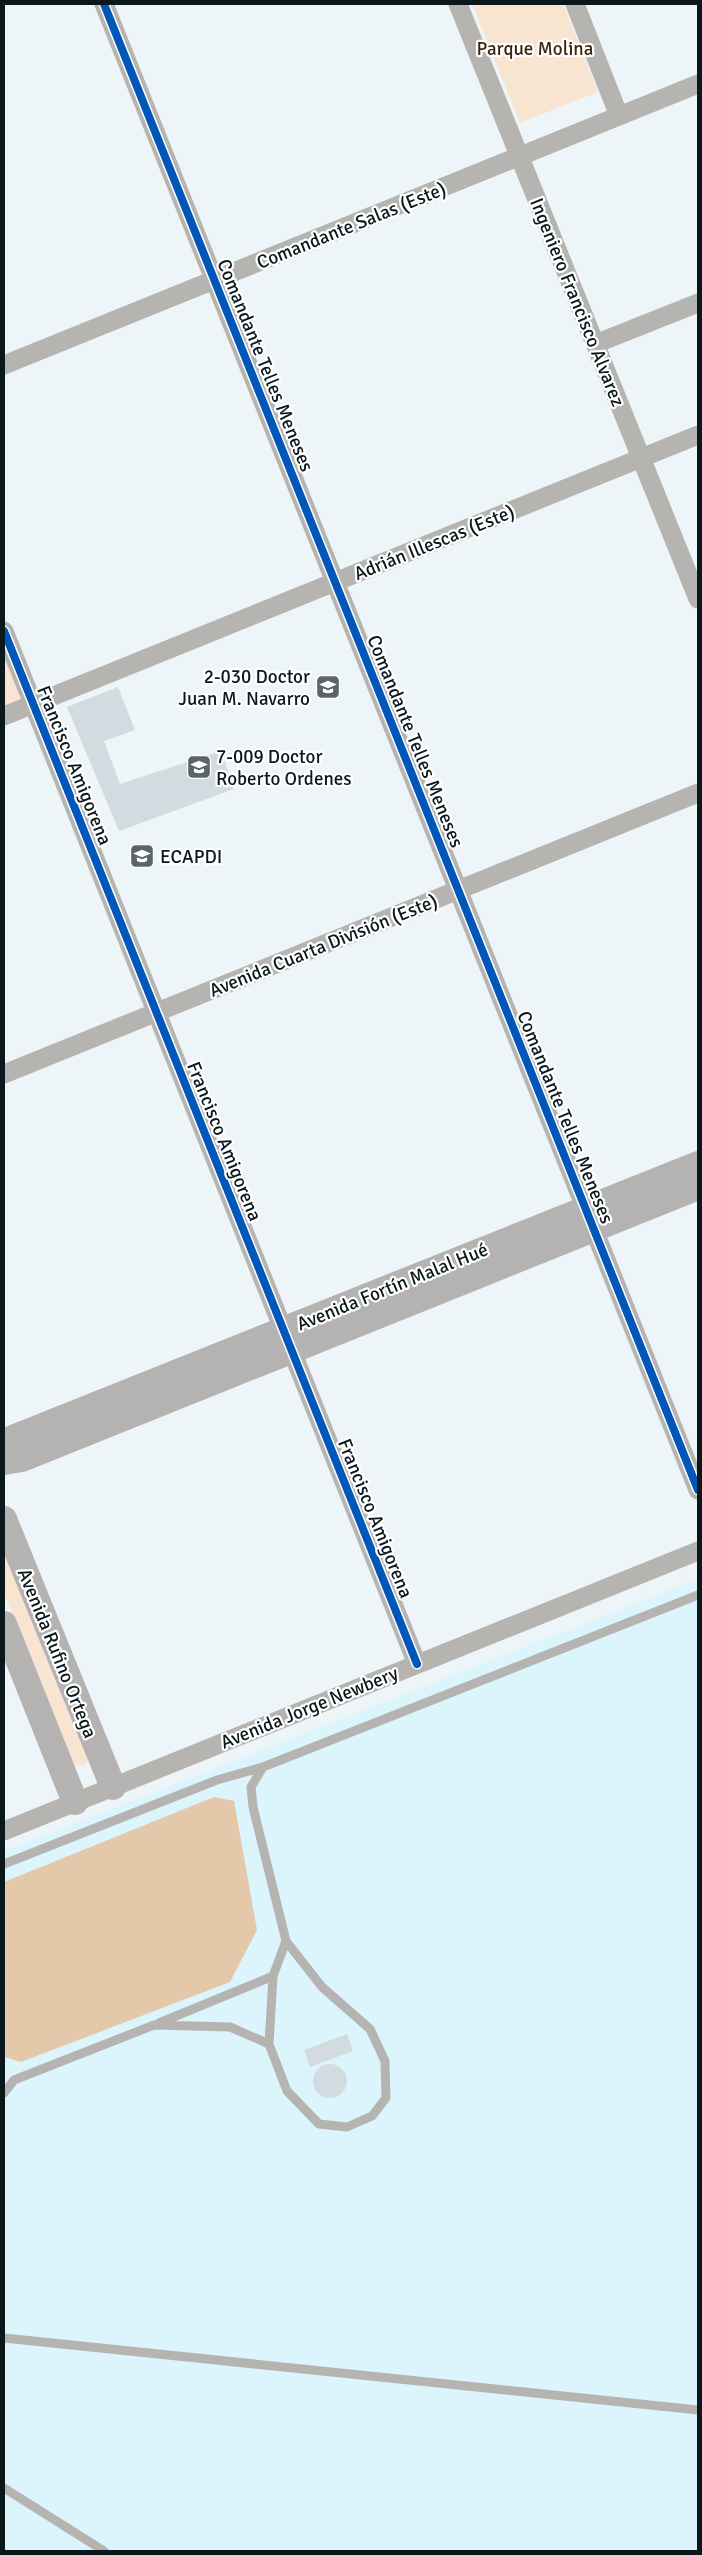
<svg xmlns="http://www.w3.org/2000/svg" width="702" height="2555" font-family="Signika,sans-serif">
  <style>
    .built { fill: #dcf4fb }
    .green { fill: #f7e5d2 }
    .forest { fill: #e3c8a9 }
    .building { fill: #d2dce0 }
    .lines { fill: none; stroke-linecap: round; stroke-linejoin: round }
    .lane { stroke: #b6b4b1; stroke-width: 9 }
    .street { stroke: #b6b4b1; stroke-width: 19 }
    .secondary { stroke: #b4b3b1; stroke-width: 26 }
    .cycleway-casing { stroke: #fff; stroke-width: 11 }
    .cycleway { stroke: #0057b8; stroke-width: 8 }
    .labels { text-anchor: middle; stroke-width: 4.5; stroke-linejoin: round; paint-order: stroke }
    .park-label { font-size: 19px; fill: #3c250b; stroke: #fff }
    .street-label { font-size: 19px; fill: #0a181b; stroke: #fff }
    .poi-label { font-size: 19px; fill: #0a181b; stroke: #fff; text-anchor: start }
  </style>
  <rect width="100%" height="100%" fill="#edf5f8"/>
  <path class="built" d="M698,1579V2551H4V1851Z"/>
  <path class="green" d="M472,4H563L598,92L520,123Z
    M4,631L33,704L4,716Z
    M4,1544L88,1754V1761L83,1766L76,1765L71,1760L4,1593Z"/>
  <path class="forest" d="M214,1797L234,1801L257,1930L230,1982L21,2062L4,2057V1882Z"/>
  <path class="building" d="M118,687L135,730L104,741L120,784L221,751L234,789L119,831L67,707Z
    M347,2034L353,2051L310,2067L304,2050Z
    M313 2081a17 17 0 1 1 34 0a17 17 0 1 1-34 0Z"/>
  <g class="lines">
    <path class="lane" d="M4,1864L217,1780L263,1767
      M159,2023L273,1976L286,1941
      M269,2044L273,1976
      M4,2093L14,2080L154,2025L230,2027L269,2044L287,2091L319,2124L347,2127L372,2116L386,2098L385,2061L370,2029L322,1987L286,1941L253,1807L251,1787L263,1767L698,1595
      M4,2338L698,2410
      M4,2488L104,2551"/>
    <path class="street" d="M104,4L698,1490
      M458,4L698,599
      M575,4L619,116
      M595,344L698,303
      M4,365L698,84
      M4,631L417,1664
      M4,716L698,435
      M4,1074L698,793
      M4,1831L698,1551"/>
    <path class="secondary" d="M4,1445L10,1439L698,1164
      M4,1462L22,1459L698,1187
      M4,1519L113,1787
      M4,1624L75,1802"/>
    <defs>
      <path id="cycleway" d="M104,4L698,1490
        M4,631L417,1664"/>
    </defs>
    <use href="#cycleway" class="cycleway-casing"/>
    <use href="#cycleway" class="cycleway"/>
  </g>
  <defs>
    <symbol id="school-square" viewBox="-11 -11 22 22"><rect x="-9" y="-9" width="18" height="18" rx="4" fill="#596568" stroke="#fff"/><path d="M0-5L7-2L0 1L-7-2ZM-4 1L0 2.5L4 1V4Q0 6-4 4Z" fill="#fff"/></symbol>
  </defs>
  <g fill-rule="evenodd">
    <use href="#school-square" x="314" y="673" width="28" height="28"/>
    <use href="#school-square" x="185" y="753" width="28" height="28"/>
    <use href="#school-square" x="128" y="842" width="28" height="28"/>
  </g>
  <g class="labels">
    <g class="park-label">
      <text x="535" y="55">Parque Molina</text>
    </g>
    <g class="street-label">
      <text transform="translate(351 225) rotate(-22)" y="7">Comandante Salas (Este)</text>
      <text transform="translate(578 302) rotate(68)" y="7">Ingeniero Francisco Alvarez</text>
      <text transform="translate(266 365) rotate(68)" y="7">Comandante Telles Meneses</text>
      <text transform="translate(434 542) rotate(-22)" y="7">Adrián Illescas (Este)</text>
      <text transform="translate(416 741) rotate(68)" y="7">Comandante Telles Meneses</text>
      <text transform="translate(75 765) rotate(68)" y="7">Francisco Amigorena</text>
      <text transform="translate(323 945) rotate(-22)" y="7">Avenida Cuarta División (Este)</text>
      <text transform="translate(566 1117) rotate(68)" y="7">Comandante Telles Meneses</text>
      <text transform="translate(225 1141) rotate(68)" y="7">Francisco Amigorena</text>
      <text transform="translate(392 1286) rotate(-22)" y="7">Avenida Fortín Malal Hué</text>
      <text transform="translate(376 1518) rotate(68)" y="7">Francisco Amigorena</text>
      <text transform="translate(58 1653) rotate(68)" y="7">Avenida Rufino Ortega</text>
      <text transform="translate(309 1707) rotate(-22)" y="7">Avenida Jorge Newbery</text>
    </g>
    <g class="poi-label">
      <text x="310" y="683" text-anchor="end">2-030 Doctor<tspan x="310" dy="22">Juan M. Navarro</tspan></text>
      <text x="216" y="763">7-009 Doctor<tspan x="216" dy="22">Roberto Ordenes</tspan></text>
      <text x="160" y="863">ECAPDI</text>
    </g>
  </g>
  <rect width="702" height="2555" fill="none" stroke="#0a181b" stroke-width="10"/>
</svg>
